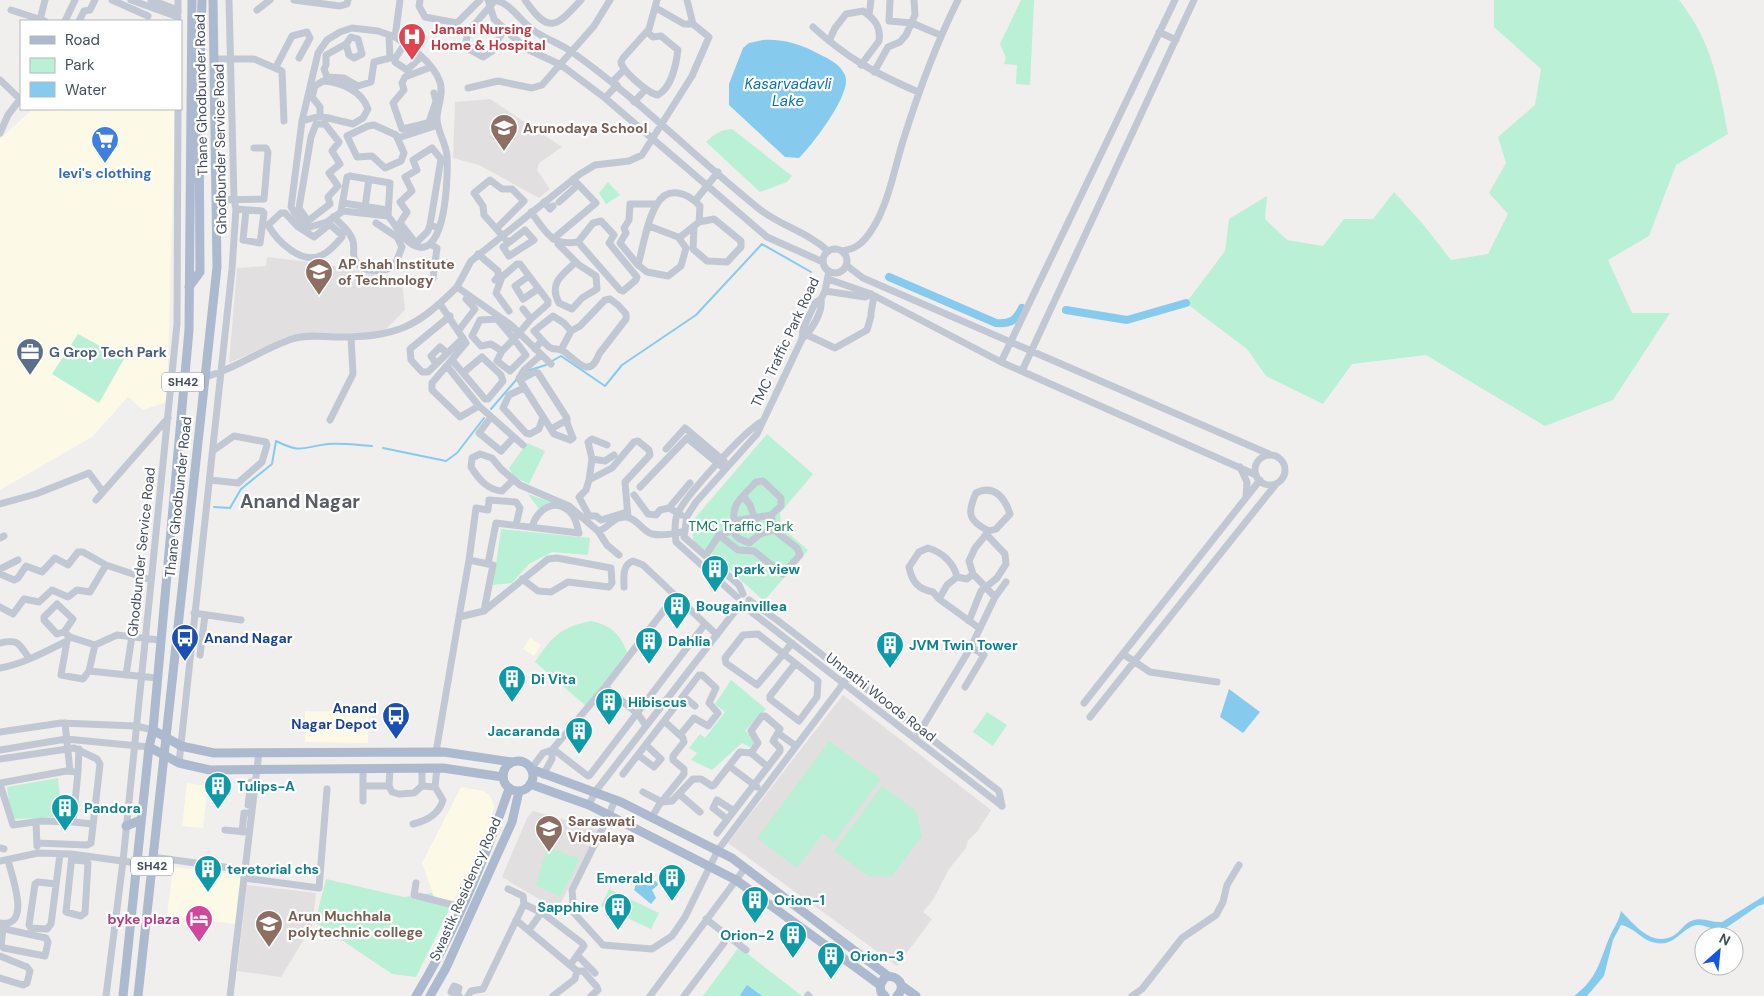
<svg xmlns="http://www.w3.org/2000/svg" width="1764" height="996" font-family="'DM Sans',sans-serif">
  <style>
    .commercial { fill: #fcf9e6 }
    .education { fill: #e2dfe0 }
    .green { fill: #baf0d6 }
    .water { fill: #86cbee }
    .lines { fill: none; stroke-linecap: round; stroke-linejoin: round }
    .stream { stroke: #86cbee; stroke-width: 2 }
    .canal { stroke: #86cbee; stroke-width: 8 }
    .minor { stroke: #c1c8d4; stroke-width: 7 }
    .major { stroke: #acb9ce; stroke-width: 9 }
    .labels { text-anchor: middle; stroke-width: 4.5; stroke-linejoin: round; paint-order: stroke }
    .shield { fill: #fff; stroke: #7d838d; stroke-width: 1 }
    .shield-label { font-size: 12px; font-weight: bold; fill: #454e5c }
    .health-label { font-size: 14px; font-weight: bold; fill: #be3a42; stroke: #fff; text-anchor: start }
    .street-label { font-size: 14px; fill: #454e5c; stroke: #fff }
    .education-label { font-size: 14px; font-weight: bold; fill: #785e54; stroke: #fff; text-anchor: start }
    .shop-label { font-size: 14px; font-weight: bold; fill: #366cbe; stroke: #fff }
    .service-label { font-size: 14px; font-weight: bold; fill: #4e5e75; stroke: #fff; text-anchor: start }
    .park-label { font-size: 14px; fill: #147f57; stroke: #fff }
    .culture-label { font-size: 14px; font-weight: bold; fill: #0d838f; stroke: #fff; text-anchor: start }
    .transit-label { font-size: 14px; font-weight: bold; fill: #164399; stroke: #fff; text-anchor: start }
    .hotel-label { font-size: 14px; font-weight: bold; fill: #b23c85; stroke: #fff; text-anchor: end }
    .water-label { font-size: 15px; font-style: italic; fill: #0875ac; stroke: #fff }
    .district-label { font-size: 19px; font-weight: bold; fill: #5a5d63; stroke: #fff }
  </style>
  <rect width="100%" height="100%" fill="#f1eeee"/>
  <path class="commercial" d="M33,109H175L167,402L143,410L128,397L92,437L0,490V139Z
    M530,638L541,645L534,656L523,649Z
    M305,711L369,712L368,743L305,742Z
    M187,783L208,786L203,828L182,826Z
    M461,787L484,791L491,797L494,806L490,825L453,902L435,899L422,863Z
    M173,867L241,875L236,924L167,916Z"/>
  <path class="education" d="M490,99L562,147L539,163L537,170L550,189L539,198L479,165L453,158L455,102Z
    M267,257L326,264L402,281L405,310L383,332L287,337L229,363L237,268L266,266Z
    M843,695L991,810L977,832L968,840L966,848L949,869L934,898L923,912L932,919L897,966L728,843Z
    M533,811L599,829L557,910L502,877L527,818Z
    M247,885L316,893L312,926L281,977L237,971Z"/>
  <path class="green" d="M1021,0H1034L1030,85L1016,84L1017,65L1004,64L1006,58L1000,44Z
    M1494,0H1679C1713,43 1718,82 1728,134L1676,165L1649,236L1608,260L1632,313H1670L1613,400L1545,426L1426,355L1352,364L1323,404L1266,376L1247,349L1186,303L1225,251L1229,219L1267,196L1265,219L1287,240L1323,246L1344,219H1373L1394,192L1422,223L1451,260L1488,254L1508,214L1489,193L1506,163L1498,137L1535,105L1541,69L1494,27Z
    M732,129L792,176L787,182L760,192L706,142C714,134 720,130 732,129Z
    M608,182L620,195L606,204L599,193Z
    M78,334L124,359L99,403L52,374Z
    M767,434L813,474L780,513L781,527L808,550L764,601L712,554L699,553C693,541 690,532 695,518Z
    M527,443L545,451L529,484L514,477L509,468Z
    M528,494L551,502L539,509Z
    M501,529L590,538L588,555L552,552L529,564L512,583L493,585Z
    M591,621C610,625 620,633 627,652L586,706L535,662C552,637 560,627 591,621Z
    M731,680L766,709L745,731L756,741L750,747L742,743L712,770L691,760L697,753L689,748L700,734L705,738L725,712L715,704Z
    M987,712L1007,725L993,746L973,732Z
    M829,741L881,779L834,842L823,833L797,868L757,838Z
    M58,778L62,817L11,819L7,787Z
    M882,786L916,811L922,836L892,876H868L834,851Z
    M547,847L580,859L560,897L536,885Z
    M326,879L404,897L432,893L435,899L453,902L416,977L392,974L315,922Z
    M609,889L659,913L651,929L601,906Z
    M739,947L802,996H703Z"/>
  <path class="water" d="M763,40C784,39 800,44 819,54C829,59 840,64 845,75C853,93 812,145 799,158L785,157L729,105V84L743,48L749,43Z
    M1229,689L1260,712L1243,733L1220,717Z
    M650,879L657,882L658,885L652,890L656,898L651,904L634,890L636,884Z
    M1764,896V904L1758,906L1723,930C1713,932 1703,922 1693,926C1679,932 1674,946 1656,943C1642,941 1634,927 1621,925L1613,940L1604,976L1587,996H1574C1598,978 1599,962 1610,936C1614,927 1619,921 1621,911C1635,925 1651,947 1673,936C1680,932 1684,924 1691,921C1702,916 1712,923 1722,922Z
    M747,985L762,996H742L740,995Z"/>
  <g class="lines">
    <path class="stream" d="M552,361L561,356L605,386L622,365L696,315L762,244L811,272
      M527,371L546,365
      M491,409L517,379
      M383,448L446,461L457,453L484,418
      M214,507L230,508L241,489L272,464L276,441C302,454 302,447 328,444C342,443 358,445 372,446"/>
    <path class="canal" d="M889,277L996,323C1010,324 1016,321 1022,308
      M1066,310L1127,320L1186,303"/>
    <path class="minor" d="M112,0L148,16
      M131,0L178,17
      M151,0L178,10
      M178,0V13
      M294,0L340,6L347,4L348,0
      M420,0L419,6L425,17L457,23L480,0
      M488,0L494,19L513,37L529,50L561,65L605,98L767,237L823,262
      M495,0C513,4 522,25 539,34C549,40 562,45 572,52C638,99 695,157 758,208C780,226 808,232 828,251
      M525,0C549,35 556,27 581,0
      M687,0L693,24
      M890,0L889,21L912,23L940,35
      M492,4L468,32L465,47L483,57L492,51L504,29
      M11,10L45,21
      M257,10L270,0
      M869,15L871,0
      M40,20L45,0
      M65,21L75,0
      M79,21L84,11L90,10L95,0
      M813,27C848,59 875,73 918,92
      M647,32L653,37L661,36L678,50C676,65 672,87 658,95C649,94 622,71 621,62L623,58L649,29L657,0
      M1159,32L1176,40
      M395,37C411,47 433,62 440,82C444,94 437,107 437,119C437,131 446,143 447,156C448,172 447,263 413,245C402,239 396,225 388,216L343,211L327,222L310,227L299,220L291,207L302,121L318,53L327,40L340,32L352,28L378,31L395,37L400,0
      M829,41L835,28L846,14L863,11C875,19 881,27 879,41L861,65
      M405,43L395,59V62L407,70L421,57
      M346,44L349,55L354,58L362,54L358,39L351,37L346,44L326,55V65L324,69L327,77L344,78L358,86L371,82L374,62L390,58L389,35
      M214,59H254L282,71L284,121
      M276,67L292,36L307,32L310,38L299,58
      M431,67L405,77L402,83L404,90L393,103L402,129C414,126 424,124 436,120
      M874,72L888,47L900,42L906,35L915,15L914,0
      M0,80L20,99
      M612,82L624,70
      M468,88L498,81L532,88L542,85L594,26L610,0
      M605,98L617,85
      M634,102L646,89
      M302,121L320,116L353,124L363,118L368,109C362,91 341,82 323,81L315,86L312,97L320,107V116
      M429,122L436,101L434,93
      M316,124H325L339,142L332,151L340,164L329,173L338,186L328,197L330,204L308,221L299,208L311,137Z
      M374,125L396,135L404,153L401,161L385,168L372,156L357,157L347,136L368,126Z
      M0,133L8,115L21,98
      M398,138L438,125
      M216,200L264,199L268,152L266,148H254
      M695,201L718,172
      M544,202L550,209L553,206
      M559,202L578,185
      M343,203L388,210
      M365,207L369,179
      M236,209L262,211L264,213L260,243L243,240L246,210
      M341,211L347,177L350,176L390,183L388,216
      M531,212C547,233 551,246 578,242L620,290L623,291L636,280L637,277L609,243L614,235L601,221L593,223L578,242
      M333,217C340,223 350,231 353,241C355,247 352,255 355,260C363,274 384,273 395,265L402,247L397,237L376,223
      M327,222L342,235V237C337,243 329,252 322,255C302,266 277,241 268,225L281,213H285L297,226L314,237L330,224
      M430,225L428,231L418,241H414L400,223L407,212L400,202L412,191L405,177L417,170L413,160L432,148L441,159L430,225L439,228
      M649,226L678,237L686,248L681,266L668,276L647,272L638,265C643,248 647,219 657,204C668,185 688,193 700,206L699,222
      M497,228L524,201L512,189H502L490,180L474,193L483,206L484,215L508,242
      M525,230L534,240L509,256L503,247Z
      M679,238L699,222L714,219L741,241V247L727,262L707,261L693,249L694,227
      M553,239L596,203L573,179
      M430,244L437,248L433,278
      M558,244L579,265L596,276L597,289L582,298L572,309L559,303C548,283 563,274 576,262
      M823 261a12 12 0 1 1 24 0a12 12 0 1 1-24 0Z
      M842,251C856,249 863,243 871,231C888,206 894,170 903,141C918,93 935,46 958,0
      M478,254L498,271V277L495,280
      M638,265L620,243L626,233L624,228L629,220L630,204H656
      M846,265L863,278L1269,454
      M529,276L515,286L523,299L538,289
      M828,279L871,294L1001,362L1256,475
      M825,291L865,297L871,294
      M440,304L466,343L432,383V390L460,417L479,406L447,366
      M523,309L531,319
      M871,313L874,296
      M450,316L410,349L411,360L422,372H428L463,338
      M459,330L475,309L466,299
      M803,333L835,348L867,330L871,316
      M804,337C813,328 823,311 821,299
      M535,349L542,340C545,343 548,347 551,348C555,350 559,348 563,351C574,357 589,382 599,354L626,319V314L618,305L610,299L605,300L580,326L571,331L564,323L553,316L534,331L542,340
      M561,350L571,331
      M502,351L514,339L497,319L480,320L472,336L481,346L491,344L502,351L497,361L510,371L526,355L514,339L531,319L548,304V301L520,264H517L502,277L496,293L509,311
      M452,360L485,399H488L503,381L501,375L482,357L464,372
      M1001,362L1175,0
      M436,364L431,356L440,347L447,353
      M551,364L511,325L457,287L471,261L580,174L595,165L629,161L642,155L692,76L709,37L693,24H684L656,8
      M1022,371L1194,0
      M205,377C236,369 262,349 292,339C306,334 324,337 338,337C396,337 416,328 457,287
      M520,380L535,372L538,373L567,418V423L573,438L570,440L554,434L521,382L519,378L524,370L541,355
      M524,388L509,395L503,408L526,433L530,434L539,429L543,417
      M479,406L523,445
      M491,417L479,433L501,451L514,437
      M330,420L353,374L351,337
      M551,429L567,420
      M666,449L685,428L724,461
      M1255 470a15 15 0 1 1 30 0a15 15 0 1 1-30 0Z
      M592,459L605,461L614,455
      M1240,467L1247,482L1246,497
      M210,480L238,483L262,462L267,445L266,442L234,436L214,450
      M513,480L502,491C487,490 478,478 471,467L472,458L480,454L492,458L501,469L520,485L569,506L598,531C609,528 613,516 626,517C637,518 642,531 652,534C661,536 676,534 684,531
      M589,480L592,459L588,442L592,439L607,445
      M640,487L687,438L721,466
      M634,495L648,514L656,515L660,510L669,508L681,515
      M743,496L750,505L760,534
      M96,500L168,418
      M0,504L36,494L89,473L103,492
      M669,508L690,483
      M627,512L601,520L596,516H589L579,497L586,490L589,480L612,468L634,442L638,441L649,450L650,455L625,482L628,517
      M771,515L774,530
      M598,531L607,545L619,555
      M732,531L734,527C731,502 741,499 756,482L763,481L781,498V506L771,515L734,521
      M989,531L996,529L1010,514C1005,498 994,484 976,493C967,513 968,521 989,531L975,548L969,561L973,574L995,597
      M0,538L4,536
      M706,555L719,535L738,550L754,551L783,574L800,555L797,548L774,530L760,534L749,543L738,538L732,531L719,535
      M469,560L476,508L488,510L489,500L516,502L520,508L516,525
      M488,564L496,523L579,533C577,526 576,517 570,512C554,497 537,510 532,527
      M0,569L18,560
      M0,574L14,580L18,578L26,566L42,572L55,558L68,565L78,552H83L106,565L151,580
      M973,574L967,579L957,577C954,563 942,552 928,548L919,552L909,567C912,582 918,589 933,592L939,599L979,628
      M624,587C624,577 622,565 633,561L643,565L717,635
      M743,594L739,585L684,537L687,516L696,502L757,434L802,339L803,329L815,303L821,299L825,291L829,271
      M737,597L676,542C675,534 674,523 677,515C683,498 745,431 761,422
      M939,599L947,585L957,577
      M749,600L777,620L999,791L1002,806
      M0,607L13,614L24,599L39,602L52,590L68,597L77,590L90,592L106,565
      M745,607L1002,806
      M194,613L241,620
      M459,617L469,560L493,565L484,611
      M969,621L981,591L997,578L1006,564L1005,554L986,534
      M70,637L95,645
      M67,641L61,675L83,679L89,671L157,678
      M0,643C19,639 18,643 29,658
      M792,643C781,657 769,671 757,685L726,663L725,658L743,635L758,634L818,681L817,697L799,721L770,699V696L795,664
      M1123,654L1150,672L1217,682
      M200,655L205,615
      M0,668C23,664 45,652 67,641L70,637L64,632L57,634L44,620V617L57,604L73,619L64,632
      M89,671L95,645L117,635L159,640
      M126,675L132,636
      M605,687L675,596
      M965,687L984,655L971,647
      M683,696L695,706
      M1084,703L1260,480
      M1090,717L1276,484
      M65,723L70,771
      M0,732L61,723L136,726L153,730
      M778,733L796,746
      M919,733L971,647L995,597L1006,582
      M553,749L588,776L590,775L705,624
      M0,750L66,739L149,747
      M436,752L459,617L484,611L548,559L557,558L611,568L612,583L609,587L568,582L551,592L538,591L522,579
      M751,753L768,767
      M638,755L654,767L661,759L646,745
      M0,759L74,748L97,759L100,764L91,843L87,845L37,843
      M179,763L232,269L236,209L234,199L229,0
      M729,766L757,787
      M363,768V801
      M422,768V786
      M531,769L543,753L552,750L605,687L638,714L646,726
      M78,772L79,749
      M623,774L664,721
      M543,775L552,759V750
      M0,783L66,771L78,772L73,822L41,821L13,825L0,784
      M363,786H389L392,792L399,794L414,793L422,786L435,787
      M389,786L390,768
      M643,792L662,802L672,801L693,779H701L712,786L714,785L740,752L751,753L758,743L751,731L762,716H765L780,729L773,741L780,748V751L717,833
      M679,794L700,812
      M615,799L609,815L572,890L574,913L603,945L652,949L672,936L685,917L718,850L849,676
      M248,805L251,782
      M589,805L595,792L739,606
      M652,817L659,805L684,774V769L673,760V756L684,742L683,738L664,721L699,675H702L716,688L709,703L718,713L708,726L694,718L680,735
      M727,819L713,808L717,800L734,811
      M36,822L37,846
      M73,822L93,824
      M413,824C426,821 439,814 443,800L435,787L437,768
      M225,830L247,832
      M242,832L244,813H252
      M0,848L4,849
      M153,857L245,870
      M72,860L85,861L88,863L85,913L81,916L66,912L72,855
      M0,861L38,853L71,854L137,863
      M244,878L319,888L327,789
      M416,883L414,895L461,907
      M56,884L38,882L35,884L29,925L31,928L47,929L51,924L60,854
      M524,904L544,914L582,943L584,946L570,965
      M706,919L746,950
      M516,920L577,971H583L597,987L598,990L591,996
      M0,923C32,928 12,877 8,860
      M0,928L46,938L48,942L45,956L4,948L1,946L3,929
      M529,930L541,913
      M0,956L27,967L30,971L27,983L23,985L0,978
      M578,956L595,973
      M457,994L459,988L454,986L451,992L459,996
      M808,995L809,996
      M106,996L123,861L177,324L178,109
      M230,996L259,752
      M468,996L471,991L483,989L524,904L523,896L508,889
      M553,996L575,979L577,971
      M650,996L745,868
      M684,996L724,943
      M1132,996L1142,989L1182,938L1216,915L1223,902L1227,885L1239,865"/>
    <path class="major" d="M189,287L200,272L199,111L202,0
      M153,730L181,746L214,753L444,752L512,762
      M149,747L179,763L210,770L443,768L503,777
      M503 776a15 15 0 1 1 30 0a15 15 0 1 1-30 0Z
      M531,769L621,802L732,858L888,976
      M530,784L589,805L736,880L880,985
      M126,826L141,820
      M902,986L916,996
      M123,996L149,747L153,730L189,330L192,0
      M138,996L217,267L213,0
      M416,996C455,932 485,859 509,789
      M430,996L446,968L512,822L519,791
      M885,996L881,992L880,985L885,977C898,974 907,986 897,996"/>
  </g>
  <defs>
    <symbol id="hospital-pin" viewBox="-11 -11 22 30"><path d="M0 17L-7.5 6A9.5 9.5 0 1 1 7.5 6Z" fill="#e0444e" stroke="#fff"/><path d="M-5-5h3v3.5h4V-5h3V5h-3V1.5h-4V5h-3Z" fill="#fff"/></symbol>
    <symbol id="school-pin" viewBox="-11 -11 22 30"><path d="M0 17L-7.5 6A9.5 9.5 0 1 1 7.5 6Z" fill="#8d6e63" stroke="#fff"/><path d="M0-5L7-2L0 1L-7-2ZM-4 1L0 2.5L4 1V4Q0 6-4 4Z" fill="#fff"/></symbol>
    <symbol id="supermarket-pin" viewBox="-11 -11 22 30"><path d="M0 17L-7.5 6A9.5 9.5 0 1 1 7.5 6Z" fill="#3f7fe0" stroke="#fff"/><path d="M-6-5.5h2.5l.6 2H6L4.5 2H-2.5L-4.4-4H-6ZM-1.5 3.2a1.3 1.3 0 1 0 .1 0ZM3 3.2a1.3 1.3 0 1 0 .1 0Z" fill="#fff"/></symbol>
    <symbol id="university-pin" viewBox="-11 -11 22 30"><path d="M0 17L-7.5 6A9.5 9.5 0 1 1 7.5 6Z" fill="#8d6e63" stroke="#fff"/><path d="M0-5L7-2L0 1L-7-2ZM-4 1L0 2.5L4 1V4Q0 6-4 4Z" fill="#fff"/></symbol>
    <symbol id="office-pin" viewBox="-11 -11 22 30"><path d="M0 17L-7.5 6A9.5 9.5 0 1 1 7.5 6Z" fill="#5c6f8a" stroke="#fff"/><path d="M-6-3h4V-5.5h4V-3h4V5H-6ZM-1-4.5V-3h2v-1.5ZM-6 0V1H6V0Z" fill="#fff"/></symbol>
    <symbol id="building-pin" viewBox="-11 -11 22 30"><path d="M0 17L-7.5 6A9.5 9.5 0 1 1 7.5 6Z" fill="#0f9aa8" stroke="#fff"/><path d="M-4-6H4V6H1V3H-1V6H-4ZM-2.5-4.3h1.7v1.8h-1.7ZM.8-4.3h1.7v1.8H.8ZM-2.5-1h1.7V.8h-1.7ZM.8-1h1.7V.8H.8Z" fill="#fff"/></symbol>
    <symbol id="bus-pin" viewBox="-11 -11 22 30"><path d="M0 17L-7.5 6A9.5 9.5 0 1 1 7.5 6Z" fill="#1a4fb4" stroke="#fff"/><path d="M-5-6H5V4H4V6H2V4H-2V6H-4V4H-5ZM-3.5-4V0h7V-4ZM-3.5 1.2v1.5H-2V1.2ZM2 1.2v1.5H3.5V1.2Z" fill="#fff"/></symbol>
    <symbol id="hotel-pin" viewBox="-11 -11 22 30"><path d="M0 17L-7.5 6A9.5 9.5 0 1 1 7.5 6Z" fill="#d1479c" stroke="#fff"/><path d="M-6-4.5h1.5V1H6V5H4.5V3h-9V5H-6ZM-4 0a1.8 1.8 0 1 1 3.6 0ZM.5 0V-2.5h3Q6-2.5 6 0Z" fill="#fff"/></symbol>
  </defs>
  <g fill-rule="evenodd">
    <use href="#hospital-pin" x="396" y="21" width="32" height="43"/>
    <use href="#school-pin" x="488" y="112" width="32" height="43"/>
    <use href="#supermarket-pin" x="89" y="124" width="32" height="43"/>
    <use href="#university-pin" x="303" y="256" width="32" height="43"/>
    <use href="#office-pin" x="14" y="336" width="32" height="43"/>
    <use href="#building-pin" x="699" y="553" width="32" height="43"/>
    <use href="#building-pin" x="661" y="590" width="32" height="43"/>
    <use href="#bus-pin" x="169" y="622" width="32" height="43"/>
    <use href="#building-pin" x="633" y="625" width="32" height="43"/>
    <use href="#building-pin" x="874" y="629" width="32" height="43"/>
    <use href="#building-pin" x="496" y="663" width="32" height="43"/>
    <use href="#building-pin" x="593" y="686" width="32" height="43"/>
    <use href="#bus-pin" x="380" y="700" width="32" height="43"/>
    <use href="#building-pin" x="563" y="715" width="32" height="43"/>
    <use href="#building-pin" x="202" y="770" width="32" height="43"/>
    <use href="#building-pin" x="49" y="792" width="32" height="43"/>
    <use href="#school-pin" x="533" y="813" width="32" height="43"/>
    <use href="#building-pin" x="192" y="853" width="32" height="43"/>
    <use href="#building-pin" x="656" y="862" width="32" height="43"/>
    <use href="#building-pin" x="739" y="884" width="32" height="43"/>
    <use href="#building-pin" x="602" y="891" width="32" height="43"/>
    <use href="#hotel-pin" x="183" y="903" width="32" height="43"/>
    <use href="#university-pin" x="253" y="908" width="32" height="43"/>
    <use href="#building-pin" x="777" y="919" width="32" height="43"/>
    <use href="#building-pin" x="815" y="940" width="32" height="43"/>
  </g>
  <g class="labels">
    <g class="shield">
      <rect x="162" y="372.5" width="42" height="19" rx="4"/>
      <rect x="131" y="856.5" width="42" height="19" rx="4"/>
    </g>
    <g class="shield-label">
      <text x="183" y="386">SH42</text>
      <text x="152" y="870">SH42</text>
    </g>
    <g class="health-label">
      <text x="431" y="34">Janani Nursing<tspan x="431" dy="16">Home &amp; Hospital</tspan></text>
    </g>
    <g class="street-label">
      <text transform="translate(201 95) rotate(-91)" y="5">Thane Ghodbunder Road</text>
      <text transform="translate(220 149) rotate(-91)" y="5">Ghodbunder Service Road</text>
      <text transform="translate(785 342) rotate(-65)" y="5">TMC Traffic Park Road</text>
      <text transform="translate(178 497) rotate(-84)" y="5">Thane Ghodbunder Road</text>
      <text transform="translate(141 552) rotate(-84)" y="5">Ghodbunder Service Road</text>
      <text transform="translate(881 697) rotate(38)" y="5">Unnathi Woods Road</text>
      <text transform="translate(465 889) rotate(-66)" y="5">Swastik Residency Road</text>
    </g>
    <g class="education-label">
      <text x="523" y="133">Arunodaya School</text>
      <text x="338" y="269">AP shah Institute<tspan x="338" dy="16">of Technology</tspan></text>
      <text x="568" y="826">Saraswati<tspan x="568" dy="16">Vidyalaya</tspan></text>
      <text x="288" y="921">Arun Muchhala<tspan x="288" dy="16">polytechnic college</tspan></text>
    </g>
    <g class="shop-label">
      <text x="105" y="178">levi's clothing</text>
    </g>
    <g class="service-label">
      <text x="49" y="357">G Grop Tech Park</text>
    </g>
    <g class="park-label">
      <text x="741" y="531">TMC Traffic Park</text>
    </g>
    <g class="culture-label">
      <text x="734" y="574">park view</text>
      <text x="696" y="611">Bougainvillea</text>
      <text x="668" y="646">Dahlia</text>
      <text x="909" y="650">JVM Twin Tower</text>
      <text x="531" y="684">Di Vita</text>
      <text x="628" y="707">Hibiscus</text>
      <text x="560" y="736" text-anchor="end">Jacaranda</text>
      <text x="237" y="791">Tulips-A</text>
      <text x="84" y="813">Pandora</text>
      <text x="227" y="874">teretorial chs</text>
      <text x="653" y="883" text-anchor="end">Emerald</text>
      <text x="774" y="905">Orion-1</text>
      <text x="599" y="912" text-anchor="end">Sapphire</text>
      <text x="774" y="940" text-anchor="end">Orion-2</text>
      <text x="850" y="961">Orion-3</text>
    </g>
    <g class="transit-label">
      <text x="204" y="643">Anand Nagar</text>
      <text x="377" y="713" text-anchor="end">Anand<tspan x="377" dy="16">Nagar Depot</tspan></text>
    </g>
    <g class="hotel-label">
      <text x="180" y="924">byke plaza</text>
    </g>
    <g class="water-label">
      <text x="788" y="89">Kasarvadavli<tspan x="788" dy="17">Lake</tspan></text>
    </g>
    <g class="district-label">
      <text x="300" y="508">Anand Nagar</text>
    </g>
  </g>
  <rect x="20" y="20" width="162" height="90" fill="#ffffff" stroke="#b5b8be"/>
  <rect x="30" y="36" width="25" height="8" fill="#acb9ce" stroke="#b5b8be"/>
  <text x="65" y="45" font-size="15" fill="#454e5c">Road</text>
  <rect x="30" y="58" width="25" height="15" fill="#baf0d6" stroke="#b5b8be"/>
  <text x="65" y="70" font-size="15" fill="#454e5c">Park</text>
  <rect x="30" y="82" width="25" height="15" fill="#86cbee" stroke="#b5b8be"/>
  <text x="65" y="95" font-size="15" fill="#454e5c">Water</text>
  <g transform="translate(1719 951) rotate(27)"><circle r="24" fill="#ffffff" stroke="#b5b8be"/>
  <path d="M0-4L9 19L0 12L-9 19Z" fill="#1354e5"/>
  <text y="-8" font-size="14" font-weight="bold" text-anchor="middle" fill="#454e5c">N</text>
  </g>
</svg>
